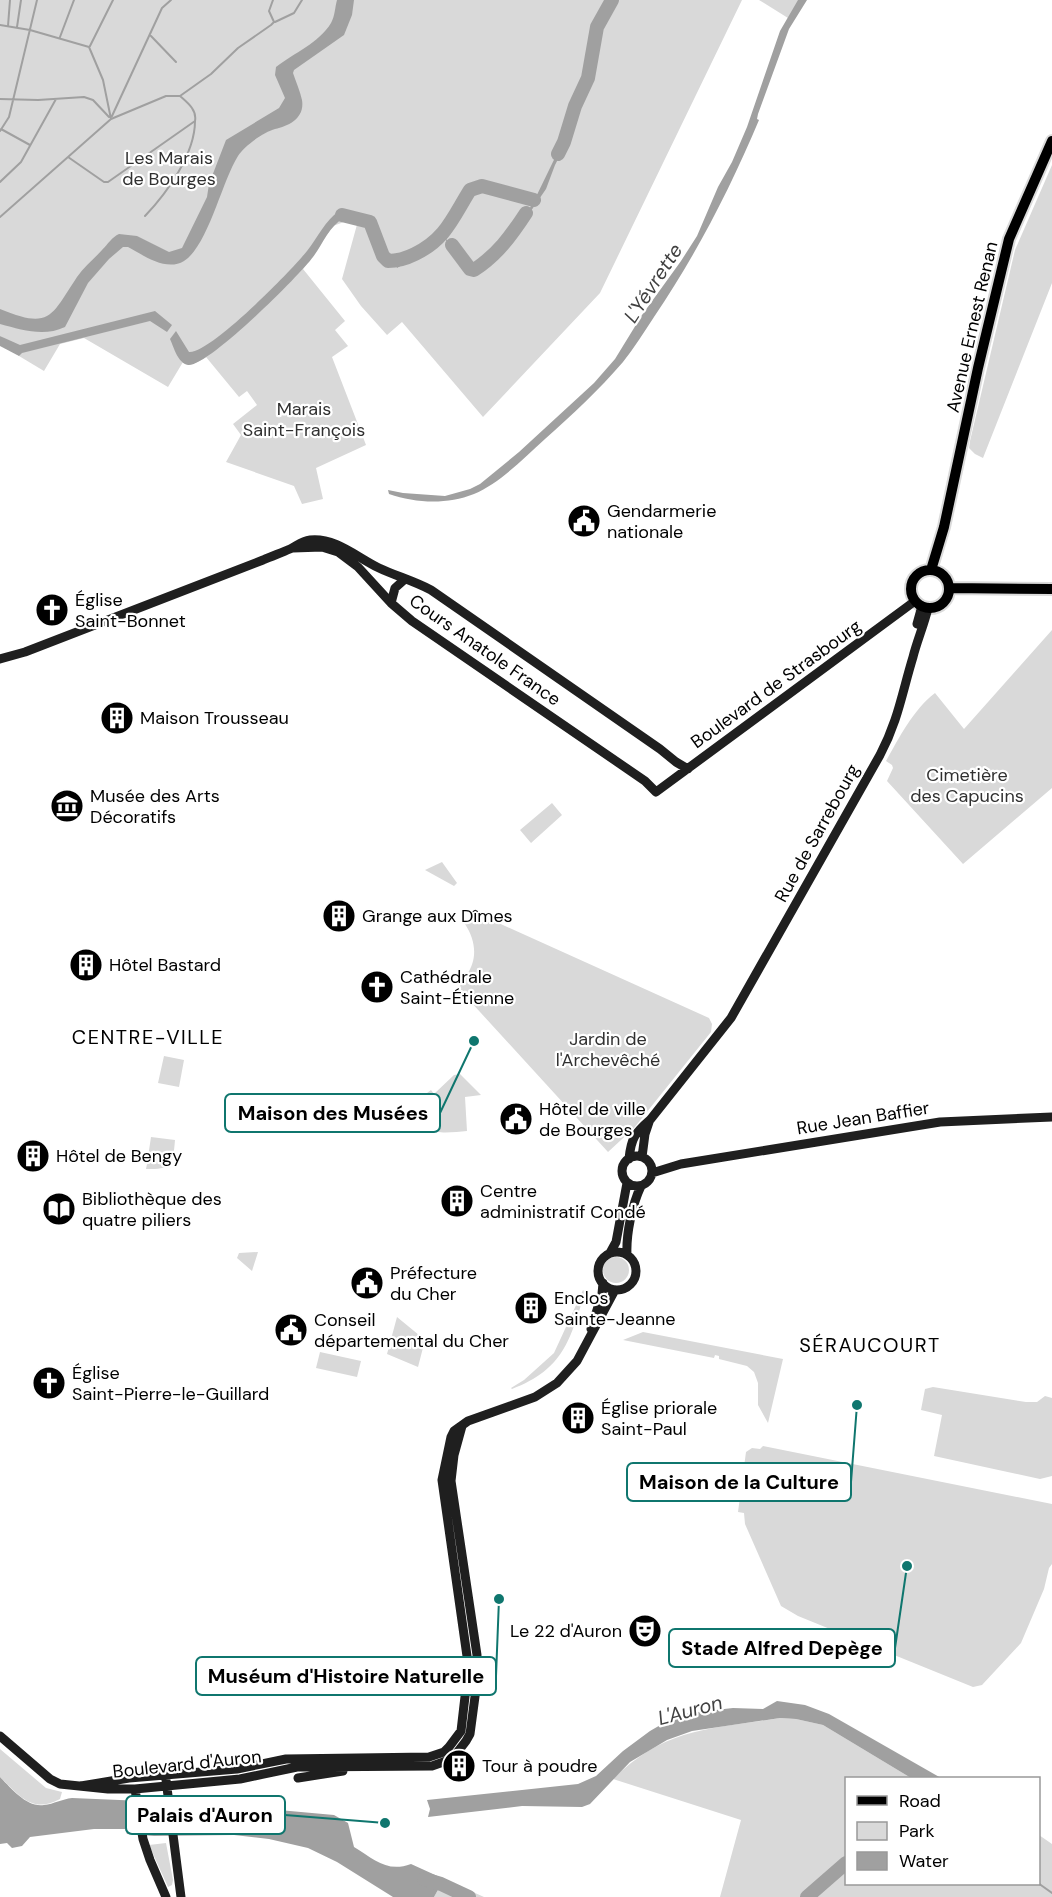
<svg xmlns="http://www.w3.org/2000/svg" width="1052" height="1897" font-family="'DM Sans',sans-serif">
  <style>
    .green { fill: #d9d9d9 }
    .water { fill: #a0a0a0 }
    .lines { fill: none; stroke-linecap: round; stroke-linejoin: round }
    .stream { stroke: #a0a0a0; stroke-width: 2 }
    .river { stroke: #a0a0a0; stroke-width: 14 }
    .primary-casing { stroke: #dbdbdb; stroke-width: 14 }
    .secondary { stroke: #1f1f1f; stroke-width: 9 }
    .primary { stroke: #000; stroke-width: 10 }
    .labels { text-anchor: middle; stroke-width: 4.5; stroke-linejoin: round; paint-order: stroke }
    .park-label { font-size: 18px; fill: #303030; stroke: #fff }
    .street-label { font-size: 18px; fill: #000; stroke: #fff }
    .poi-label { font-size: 18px; fill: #000; stroke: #fff; text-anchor: start }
    .water-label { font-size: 20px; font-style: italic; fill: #414141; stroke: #fff }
    .neighbourhood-label { font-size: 20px; letter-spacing: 1.5px; fill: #000; stroke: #fff }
    .leader { fill: none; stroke: #0f766e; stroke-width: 2 }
    .callout-dot { fill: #0f766e; stroke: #fff; stroke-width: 2 }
    .callout { fill: #fff; stroke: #0f766e; stroke-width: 2 }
    .callout-label { font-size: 20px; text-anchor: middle; font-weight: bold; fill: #000 }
  </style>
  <rect width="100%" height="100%" fill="#fff"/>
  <path class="green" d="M0,0H742L600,293L483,417L402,322L387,335L361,306L342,279L358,221L352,219L333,226L303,269L345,321L335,330L348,346L332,357L366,445L316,468L323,499L302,504L294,486L226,462L241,435L233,424L257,405L247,391L239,397L206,357C198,362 193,366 183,362L168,387L84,338L60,344L44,371L19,356L15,344L0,336Z
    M759,0H803L793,16L788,18Z
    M1052,165V283L983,458L975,454L969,448L970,441L1015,250Z
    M1052,630V788L963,864L887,781L893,768L892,765L886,761C899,738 913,710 935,693L964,729Z
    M552,803L562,815L531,843L520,830Z
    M442,862L457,883L454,886L425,870Z
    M474,912L709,1018L712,1024L711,1032L634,1128L608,1152L459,989C460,984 463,981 466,976C478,959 476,941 465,924Z
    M164,1056L184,1060L179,1087L158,1083Z
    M460,1074L481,1095L465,1097L467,1131C449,1132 421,1139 423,1111C424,1105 428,1100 427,1093L431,1090L434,1094L454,1075Z
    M151,1137L175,1140C173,1164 172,1170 146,1169L148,1159L150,1158L148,1157Z
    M258,1252L252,1271L237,1258L239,1253Z
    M603 1270a13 13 0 1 1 26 0a13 13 0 1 1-26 0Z
    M583,1290L585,1292C570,1340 564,1369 512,1389L511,1388L524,1380L554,1353Z
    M397,1317L425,1340L418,1367L387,1354Z
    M643,1332L783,1359L768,1423L758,1405V1383L754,1372L747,1366L719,1359V1356L715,1355L714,1358L623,1340Z
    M320,1352L361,1361L357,1377L316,1368Z
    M933,1387L1026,1402H1037L1045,1396L1052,1398V1476L1040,1479L934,1456L942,1415L921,1410L925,1389Z
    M763,1446L1052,1504V1564L1049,1568L1044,1589L1021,1643L982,1685L973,1687L798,1616L781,1606L745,1524L744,1513L738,1512L746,1452L752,1448L760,1449Z
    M780,1718L796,1719L823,1725L911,1778H846V1884H1038L1039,1835L1052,1844V1897H720L741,1820L613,1779C665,1727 711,1729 780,1718Z
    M0,1749L46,1788L62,1792L60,1799C32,1814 20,1796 0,1777Z
    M166,1843L173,1880L172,1885L168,1887L149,1845Z
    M444,1879L484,1897H434Z"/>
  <path class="water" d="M337,0H354L352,15L344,35L294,70L293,73C296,82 300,91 302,100C305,118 289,126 275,129C264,132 244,146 238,156C222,181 208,246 184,261C166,272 143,255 128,247H123L109,259L88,283L65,327C44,337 22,330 0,324V309C51,330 51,316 77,277C84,267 94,259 102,250C108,244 112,237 119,234L137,236L169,252L182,248L207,197L209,184L226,140L279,108L285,98L275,75L276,67C294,53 319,43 331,23C335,16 335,7 337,0Z
    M613,0H618L601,28L593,76L573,122L570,136L555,165L546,189L509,243L492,261L473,274H470L445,239L397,268L395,263L429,248L443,235L472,272L487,262L505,246L533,203L566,135L575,106L590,74L596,29Z
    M798,0H807L789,29L758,114L757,119L759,120C730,189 696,255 654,317C644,332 634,348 623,362C599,390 572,415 545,439C523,459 500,483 474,494C446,505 416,503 389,494L388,490L403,493L445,496L470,489L480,484L519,452L594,383L615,359L642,315L681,261L697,236L718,187L732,162L747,127L780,31Z
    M339,211L360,213L358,221L344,218C329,226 323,244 313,257C300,275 207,368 188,365C178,363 174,348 170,339L176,331L189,352C210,354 292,270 307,251C318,237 325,221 339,211Z
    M155,311L172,325L167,332L150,321L22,353L19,356L0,346V336L20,345Z
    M777,1701L805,1705L829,1714L941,1778H911L823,1725L796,1719L780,1718L692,1731L667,1740L630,1762L590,1804L582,1807L522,1806L428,1817L430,1809L427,1800L578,1784L596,1776L623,1751L650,1731L669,1720L689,1713L733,1708L763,1709Z
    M0,1777C11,1788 27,1808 44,1805C54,1804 62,1799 72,1798L214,1804L334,1815L348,1823L354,1847C374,1859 387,1873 411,1864L444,1879L434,1897H393L337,1862L308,1848L269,1839L234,1835L154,1836L127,1834L125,1829H94L30,1837L22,1846L12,1848L7,1843L0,1844Z"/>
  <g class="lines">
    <path class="stream" d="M275,22L294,13L302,0
      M0,25L30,30L89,47L103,80L111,119
      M8,26L10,0
      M17,27L21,0
      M151,36L176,62
      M60,37L74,0
      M90,46L113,0
      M0,99L38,100L84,97L93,100L109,117
      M112,116L162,8L171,0
      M1,129L30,145
      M0,131L9,117L37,0
      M68,157L104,182H108L195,121C197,110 188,103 180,96
      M0,182L21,162L56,99
      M145,216C167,193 195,154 195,121
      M0,217L111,119L166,96H180L211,74L238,48L271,25L274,22L269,11L273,0
      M1038,1883L1052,1893"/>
    <path class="river" d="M558,154L564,142L575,106L588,78L597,27L612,0
      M342,215L370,222L383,256L388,261C398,261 407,258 415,254C446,239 453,217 470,190L482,186L534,200
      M452,245L470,269L474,270C497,255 511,236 526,213
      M424,1879L441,1884L469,1897
      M807,1897L846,1863"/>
    <defs>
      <path id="primary" d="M911 589a19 19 0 1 1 38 0a19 19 0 1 1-38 0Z
        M931,570L944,527L978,368L1009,239L1052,141
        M949,588L1052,589"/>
    </defs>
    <use href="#primary" class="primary-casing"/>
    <path class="secondary" d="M293,548L322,547L338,552L358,567L391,603L412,621L645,781L656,792L915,601
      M391,603L395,588L404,580
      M917,624L922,606
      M0,659L25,652L263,560C272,556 281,553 290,549C297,546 301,541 310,540C335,537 358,558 379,568C396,576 414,581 431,590L660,749L676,762L688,769
      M622 1171a15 15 0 1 1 30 0a15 15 0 1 1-30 0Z
      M642,1157L645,1134L649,1122
      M629,1159C631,1138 635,1133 650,1120L731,1018L880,755C898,721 902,693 913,657C917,641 924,625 928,608
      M652,1173L681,1164L940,1122L1052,1117
      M598 1271a19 19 0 1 1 38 0a19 19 0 1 1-38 0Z
      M610,1253L616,1242L627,1183
      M627,1255C626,1234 632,1205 641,1186
      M591,1329L602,1294L603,1283
      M0,1736L50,1779L60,1784L108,1789H135L240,1779L297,1767L432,1766L449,1760L456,1754L466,1741L470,1734L476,1689L477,1655L451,1481L454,1455L462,1426
      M298,1778L343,1771
      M166,1780L181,1897
      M81,1786L129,1778L237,1769L286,1759L429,1757L444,1752L449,1747L461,1731L466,1688L467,1656L442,1480L451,1437L454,1431L468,1421L535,1397L557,1383L577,1361L615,1290
      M135,1789L143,1839L150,1860L166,1897"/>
    <use href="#primary" class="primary"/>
  </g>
  <defs>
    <symbol id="civic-disc" viewBox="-11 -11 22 22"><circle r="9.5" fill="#000" stroke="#fff"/><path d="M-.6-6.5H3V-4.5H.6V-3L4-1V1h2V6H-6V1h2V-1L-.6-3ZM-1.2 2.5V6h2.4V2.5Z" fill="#fff"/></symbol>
    <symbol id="church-disc" viewBox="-11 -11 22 22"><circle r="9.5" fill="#000" stroke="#fff"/><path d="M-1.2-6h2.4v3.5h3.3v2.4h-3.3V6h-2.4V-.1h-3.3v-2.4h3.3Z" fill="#fff"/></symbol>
    <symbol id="building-disc" viewBox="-11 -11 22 22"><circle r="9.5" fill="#000" stroke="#fff"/><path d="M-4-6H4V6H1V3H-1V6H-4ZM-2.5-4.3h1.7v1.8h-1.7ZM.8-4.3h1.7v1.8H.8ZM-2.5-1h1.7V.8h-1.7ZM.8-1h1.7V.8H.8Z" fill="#fff"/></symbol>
    <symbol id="museum-disc" viewBox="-11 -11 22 22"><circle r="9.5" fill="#000" stroke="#fff"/><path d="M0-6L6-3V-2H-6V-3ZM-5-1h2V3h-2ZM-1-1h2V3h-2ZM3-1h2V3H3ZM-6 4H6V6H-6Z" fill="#fff"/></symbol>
    <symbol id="library-disc" viewBox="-11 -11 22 22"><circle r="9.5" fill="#000" stroke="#fff"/><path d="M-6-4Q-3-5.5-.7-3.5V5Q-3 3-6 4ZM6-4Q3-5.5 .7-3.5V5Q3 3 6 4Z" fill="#fff"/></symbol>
    <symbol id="theatre-disc" viewBox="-11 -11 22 22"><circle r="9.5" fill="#000" stroke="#fff"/><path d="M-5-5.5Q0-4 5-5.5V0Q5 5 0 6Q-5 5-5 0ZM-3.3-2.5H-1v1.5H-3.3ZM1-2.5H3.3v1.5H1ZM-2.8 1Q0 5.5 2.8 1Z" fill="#fff"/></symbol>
  </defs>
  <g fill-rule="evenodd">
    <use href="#civic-disc" x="565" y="502" width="38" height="38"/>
    <use href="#church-disc" x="33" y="591" width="38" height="38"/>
    <use href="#building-disc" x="98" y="699" width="38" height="38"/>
    <use href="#museum-disc" x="48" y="787" width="38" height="38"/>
    <use href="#building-disc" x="320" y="897" width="38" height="38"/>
    <use href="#building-disc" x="67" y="946" width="38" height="38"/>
    <use href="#church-disc" x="358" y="968" width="38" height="38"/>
    <use href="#civic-disc" x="497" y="1100" width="38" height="38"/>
    <use href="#building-disc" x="14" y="1137" width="38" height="38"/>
    <use href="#building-disc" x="438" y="1182" width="38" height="38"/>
    <use href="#library-disc" x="40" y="1190" width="38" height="38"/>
    <use href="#civic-disc" x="348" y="1264" width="38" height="38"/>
    <use href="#building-disc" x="512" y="1289" width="38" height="38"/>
    <use href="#civic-disc" x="272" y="1311" width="38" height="38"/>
    <use href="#church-disc" x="30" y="1364" width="38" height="38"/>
    <use href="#building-disc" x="559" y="1399" width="38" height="38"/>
    <use href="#theatre-disc" x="626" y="1612" width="38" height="38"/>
    <use href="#building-disc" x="440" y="1747" width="38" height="38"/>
  </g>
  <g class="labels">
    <g class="park-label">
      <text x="169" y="164">Les Marais<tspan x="169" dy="21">de Bourges</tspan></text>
      <text x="304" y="415">Marais<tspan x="304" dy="21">Saint-François</tspan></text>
      <text x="967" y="781">Cimetière<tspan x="967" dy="21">des Capucins</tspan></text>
      <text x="608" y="1045">Jardin de<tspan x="608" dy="21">l'Archevêché</tspan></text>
    </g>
    <g class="street-label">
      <text transform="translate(972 327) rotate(-77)" y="6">Avenue Ernest Renan</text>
      <text transform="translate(485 650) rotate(35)" y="6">Cours Anatole France</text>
      <text transform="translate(776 684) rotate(-36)" y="6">Boulevard de Strasbourg</text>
      <text transform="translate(817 833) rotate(-61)" y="6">Rue de Sarrebourg</text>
      <text transform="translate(863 1118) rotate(-9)" y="6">Rue Jean Baffier</text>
      <text transform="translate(187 1764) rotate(-6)" y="6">Boulevard d'Auron</text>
    </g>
    <g class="poi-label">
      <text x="607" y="517">Gendarmerie<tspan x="607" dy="21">nationale</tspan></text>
      <text x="75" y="606">Église<tspan x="75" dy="21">Saint-Bonnet</tspan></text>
      <text x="140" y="724">Maison Trousseau</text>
      <text x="90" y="802">Musée des Arts<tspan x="90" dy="21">Décoratifs</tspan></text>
      <text x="362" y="922">Grange aux Dîmes</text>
      <text x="109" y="971">Hôtel Bastard</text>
      <text x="400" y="983">Cathédrale<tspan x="400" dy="21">Saint-Étienne</tspan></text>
      <text x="539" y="1115">Hôtel de ville<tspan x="539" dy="21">de Bourges</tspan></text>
      <text x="56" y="1162">Hôtel de Bengy</text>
      <text x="480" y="1197">Centre<tspan x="480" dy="21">administratif Condé</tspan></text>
      <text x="82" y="1205">Bibliothèque des<tspan x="82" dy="21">quatre piliers</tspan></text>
      <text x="390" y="1279">Préfecture<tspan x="390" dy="21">du Cher</tspan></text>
      <text x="554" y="1304">Enclos<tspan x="554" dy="21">Sainte-Jeanne</tspan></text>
      <text x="314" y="1326">Conseil<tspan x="314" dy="21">départemental du Cher</tspan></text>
      <text x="72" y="1379">Église<tspan x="72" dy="21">Saint-Pierre-le-Guillard</tspan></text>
      <text x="601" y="1414">Église priorale<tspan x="601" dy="21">Saint-Paul</tspan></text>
      <text x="622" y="1637" text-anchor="end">Le 22 d'Auron</text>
      <text x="482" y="1772">Tour à poudre</text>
    </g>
    <g class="water-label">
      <text transform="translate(653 283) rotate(-57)" y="7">L'Yévrette</text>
      <text transform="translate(690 1710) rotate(-15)" y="7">L'Auron</text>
    </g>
    <g class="neighbourhood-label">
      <text x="148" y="1044">CENTRE-VILLE</text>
      <text x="870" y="1352">SÉRAUCOURT</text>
    </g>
  </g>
  <path class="leader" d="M474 1041L440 1113M857 1405L851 1482M907 1566L895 1648M499 1599L496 1676M385 1823L285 1815"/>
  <g class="callout-dot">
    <circle cx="474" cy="1041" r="6"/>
    <circle cx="857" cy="1405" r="6"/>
    <circle cx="907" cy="1566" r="6"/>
    <circle cx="499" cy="1599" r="6"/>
    <circle cx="385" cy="1823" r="6"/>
  </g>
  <g class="callout">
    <rect x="225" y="1094" width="215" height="38" rx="6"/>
    <rect x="627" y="1463" width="224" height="38" rx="6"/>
    <rect x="669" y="1629" width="226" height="38" rx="6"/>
    <rect x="196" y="1657" width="300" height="38" rx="6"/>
    <rect x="126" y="1796" width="159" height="38" rx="6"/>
  </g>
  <g class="callout-label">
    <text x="333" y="1120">Maison des Musées</text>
    <text x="739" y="1489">Maison de la Culture</text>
    <text x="782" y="1655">Stade Alfred Depège</text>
    <text x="346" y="1683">Muséum d'Histoire Naturelle</text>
    <text x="205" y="1822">Palais d'Auron</text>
  </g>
  <rect x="845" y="1777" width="195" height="108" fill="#ffffff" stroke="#999999" stroke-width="1.5"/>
  <rect x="857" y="1796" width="30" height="9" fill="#000000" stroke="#999999" stroke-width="1.5"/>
  <text x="899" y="1807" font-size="18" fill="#000000">Road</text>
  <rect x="857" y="1822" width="30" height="18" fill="#d9d9d9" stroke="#999999" stroke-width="1.5"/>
  <text x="899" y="1837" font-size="18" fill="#000000">Park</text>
  <rect x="857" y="1852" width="30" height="18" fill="#a0a0a0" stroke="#999999" stroke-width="1.5"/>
  <text x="899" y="1867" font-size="18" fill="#000000">Water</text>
</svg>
